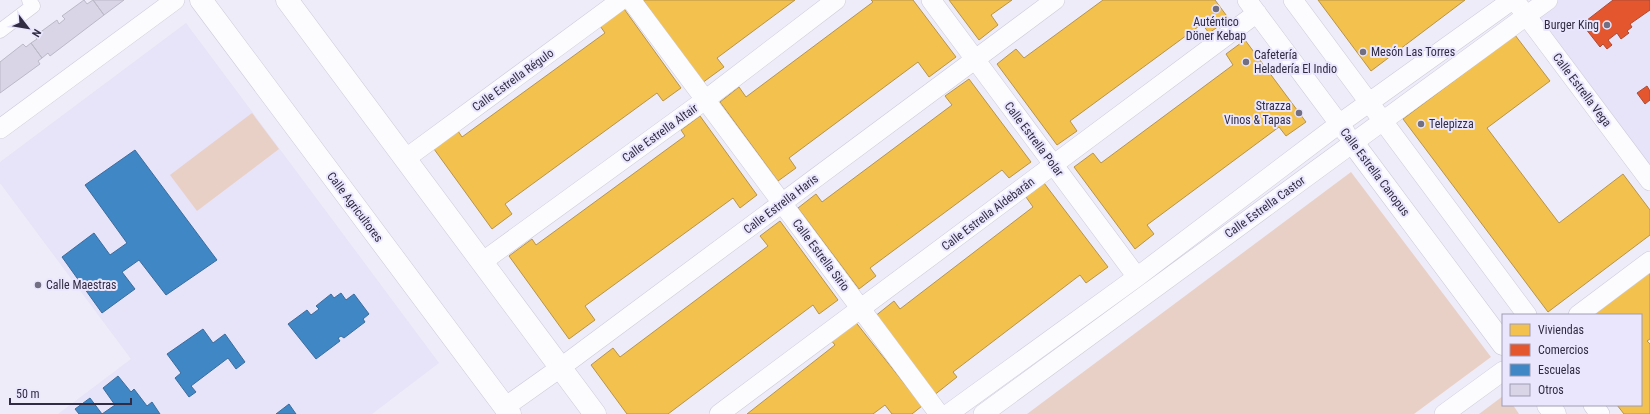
<svg xmlns="http://www.w3.org/2000/svg" width="1650" height="414" font-family="'Roboto Condensed',sans-serif">
  <style>
    .built { fill: #e7e3f8 }
    .green { fill: #e9d0c7 }
    .homes { fill: #f2c14e; stroke: #b8944b }
    .shops { fill: #e4572e; stroke: #ae4a34 }
    .schools { fill: #3f88c5; stroke: #3b6c9e }
    .building { fill: #d9d5e7; stroke: #bbb8c8 }
    .lines { fill: none; stroke-linecap: round; stroke-linejoin: round }
    .pedestrian-casing { stroke: #cdcada; stroke-width: 15 }
    .minor-casing { stroke: #cdcada; stroke-width: 20 }
    .tertiary-casing { stroke: #cdcada; stroke-width: 23 }
    .pedestrian { stroke: #fcfcfe; stroke-width: 14 }
    .minor { stroke: #fcfcfe; stroke-width: 19 }
    .tertiary { stroke: #fcfcfe; stroke-width: 22 }
    .poi-dot { fill: #736f82; stroke: #eae6fe; stroke-width: 1.5 }
    .labels { text-anchor: middle; stroke-width: 4; stroke-linejoin: round; paint-order: stroke }
    .poi-label { font-size: 12px; fill: #312c43; stroke: #eae6fe; text-anchor: start }
    .street-label { font-size: 12px; fill: #312c43; stroke: #eae6fe }
  </style>
  <rect width="100%" height="100%" fill="#eeecf8"/>
  <path class="built" d="M1548,0H1650V181L1527,16Z
    M186,23L439,363L372,414H58L131,359L0,183V162Z"/>
  <path class="green" d="M252,113L279,149L197,211L170,175Z
    M1351,172L1491,357L1414,414H1027Z
    M1503,396V405H1513L1519,414H1479Z"/>
  <path class="homes" d="M643,0H795L717,58L724,67L702,83Z
    M871,0H913L956,57L929,77L918,62L789,158L796,168L778,181L720,102L739,87L746,97L873,2Z
    M949,0H1012L991,15L998,25L979,40Z
    M1103,0H1215L1229,19L1209,33L1202,24L1070,121L1077,131L1057,145L997,64L1016,49L1024,58Z
    M1318,0H1465L1371,71Z
    M622,6L681,88L663,101L657,93L505,204L512,214L492,229L434,149L458,131L462,137L605,33L598,23Z
    M1515,35L1550,81L1487,128L1559,223L1623,174L1650,210V235L1548,312L1403,119Z
    M1245,40L1306,122L1286,136L1279,127L1147,225L1154,234L1135,249L1074,167L1093,153L1101,163L1233,65L1226,54Z
    M969,79L1031,162L1009,178L1002,170L870,268L876,276L859,289L798,208L816,194L822,202L952,105L945,96Z
    M700,116L757,195L740,208L733,198L585,306L595,320L569,339L509,256L532,239L536,245L685,136L681,130Z
    M1044,183L1108,267L1086,283L1080,275L953,372L957,377L933,396L874,317L894,301L900,309L1033,207L1026,197Z
    M780,221L838,300L819,314L813,305L668,414H627L591,365L613,348L620,357L768,246L760,236Z
    M1650,269V339L1647,341L1650,344V414H1624L1617,405H1641V315H1591Z
    M854,320L922,406L912,414H892L885,405L873,414H747L835,345L830,339Z"/>
  <path class="shops" d="M1613,0H1650V10L1630,24L1632,27L1627,31L1629,33L1621,39L1617,33L1608,40L1612,45L1607,49L1603,44L1600,47L1582,24Z
    M1647,86L1650,91V100L1645,104L1637,93Z"/>
  <path class="schools" d="M135,150L217,260L166,295L139,260L122,272L135,289L102,313L62,257L94,233L110,255L127,243L85,185Z
    M341,293L346,300L354,294L369,314L363,319L365,322L344,338L341,336L338,338L340,341L316,359L288,324L307,310L311,315L319,309L316,306L331,294L334,298Z
    M203,329L213,343L225,334L245,362L236,369L228,358L191,386L196,392L189,397L175,378L181,373L167,354Z
    M118,376L131,392L134,389L147,406L152,402L160,414H79L75,409L90,398L102,414L115,405L103,388Z
    M289,404L296,414H276Z"/>
  <path class="building" d="M84,0L87,4L93,0L104,15L50,56L48,53L42,58L31,43L37,39L35,36L57,20L59,24L65,19L62,16Z
    M93,0H124L104,15Z
    M31,43L42,58L38,61L40,64L0,93V62L23,44L26,47Z"/>
  <g class="lines">
    <defs>
      <path id="pedestrian" d="M0,31L33,6L29,0"/>
      <path id="minor" d="M631,0L939,414
        M931,0L1137,277
        M1247,0L1346,133
        M1293,0L1527,315
        M1519,6L1650,181
        M0,129L175,0
        M405,159L621,0
        M482,262L705,100L836,0
        M1578,315L1650,261
        M1593,405L1600,414
        M505,407L560,368L1055,0
        M719,414L1257,13
        M948,414L1137,277L1339,124L1512,0
        M983,414L1548,0
        M1444,414L1503,371"/>
      <path id="tertiary" d="M201,0L510,414
        M287,0L595,414
        M1353,143L1503,344
        M1548,405L1555,414"/>
    </defs>
    <use href="#pedestrian" class="pedestrian-casing"/>
    <use href="#minor" class="minor-casing"/>
    <use href="#tertiary" class="tertiary-casing"/>
    <use href="#pedestrian" class="pedestrian"/>
    <use href="#minor" class="minor"/>
    <use href="#tertiary" class="tertiary"/>
  </g>
  <g class="poi-dot">
    <circle cx="1216" cy="9" r="4"/>
    <circle cx="1607" cy="25" r="4"/>
    <circle cx="1363" cy="52" r="4"/>
    <circle cx="1246" cy="62" r="4"/>
    <circle cx="1299" cy="113" r="4"/>
    <circle cx="1421" cy="124" r="4"/>
    <circle cx="38" cy="285" r="4"/>
  </g>
  <g class="labels">
    <g class="poi-label">
      <text x="1216" y="26" text-anchor="middle">Auténtico<tspan x="1216" dy="14">Döner Kebap</tspan></text>
      <text x="1599" y="29" text-anchor="end">Burger King</text>
      <text x="1371" y="56">Mesón Las Torres</text>
      <text x="1254" y="59">Cafetería<tspan x="1254" dy="14">Heladería El Indio</tspan></text>
      <text x="1291" y="110" text-anchor="end">Strazza<tspan x="1291" dy="14">Vinos &amp; Tapas</tspan></text>
      <text x="1429" y="128">Telepizza</text>
      <text x="46" y="289">Calle Maestras</text>
    </g>
    <g class="street-label">
      <text transform="translate(513 80) rotate(-36)" y="4">Calle Estrella Régulo</text>
      <text transform="translate(1582 90) rotate(53)" y="4">Calle Estrella Vega</text>
      <text transform="translate(660 133) rotate(-36)" y="4">Calle Estrella Altair</text>
      <text transform="translate(1034 139) rotate(53)" y="4">Calle Estrella Polar</text>
      <text transform="translate(1375 172) rotate(53)" y="4">Calle Estrella Canopus</text>
      <text transform="translate(781 204) rotate(-37)" y="4">Calle Estrella Haris</text>
      <text transform="translate(355 207) rotate(53)" y="4">Calle Agricultores</text>
      <text transform="translate(1265 207) rotate(-36)" y="4">Calle Estrella Castor</text>
      <text transform="translate(988 214) rotate(-37)" y="4">Calle Estrella Aldebarán</text>
      <text transform="translate(821 255) rotate(53)" y="4">Calle Estrella Sirio</text>
    </g>
  </g>
  <rect x="1502" y="314" width="140" height="92" fill="#eae6fe" stroke="#a09cb3"/>
  <rect x="1510" y="324" width="20" height="12" fill="#f2c14e" stroke="#a09cb3"/>
  <text x="1538" y="334" font-size="12" fill="#312c43">Viviendas</text>
  <rect x="1510" y="344" width="20" height="12" fill="#e4572e" stroke="#a09cb3"/>
  <text x="1538" y="354" font-size="12" fill="#312c43">Comercios</text>
  <rect x="1510" y="364" width="20" height="12" fill="#3f88c5" stroke="#a09cb3"/>
  <text x="1538" y="374" font-size="12" fill="#312c43">Escuelas</text>
  <rect x="1510" y="384" width="20" height="12" fill="#d9d5e7" stroke="#a09cb3"/>
  <text x="1538" y="394" font-size="12" fill="#312c43">Otros</text>
  <g transform="translate(28 28) rotate(121)" stroke="#eae6fe" stroke-width="3" paint-order="stroke">
  <path d="M0-3L7 15L0 10L-7 15Z" fill="#312c43"/>
  <text y="-6" font-size="11" font-weight="bold" text-anchor="middle" fill="#312c43">N</text>
  </g>
  <path d="M10 398v6h121v-6" fill="none" stroke="#312c43" stroke-width="2"/>
  <text x="16" y="398" font-size="12" fill="#312c43" stroke="#eae6fe" stroke-width="3" paint-order="stroke">50 m</text>
</svg>
